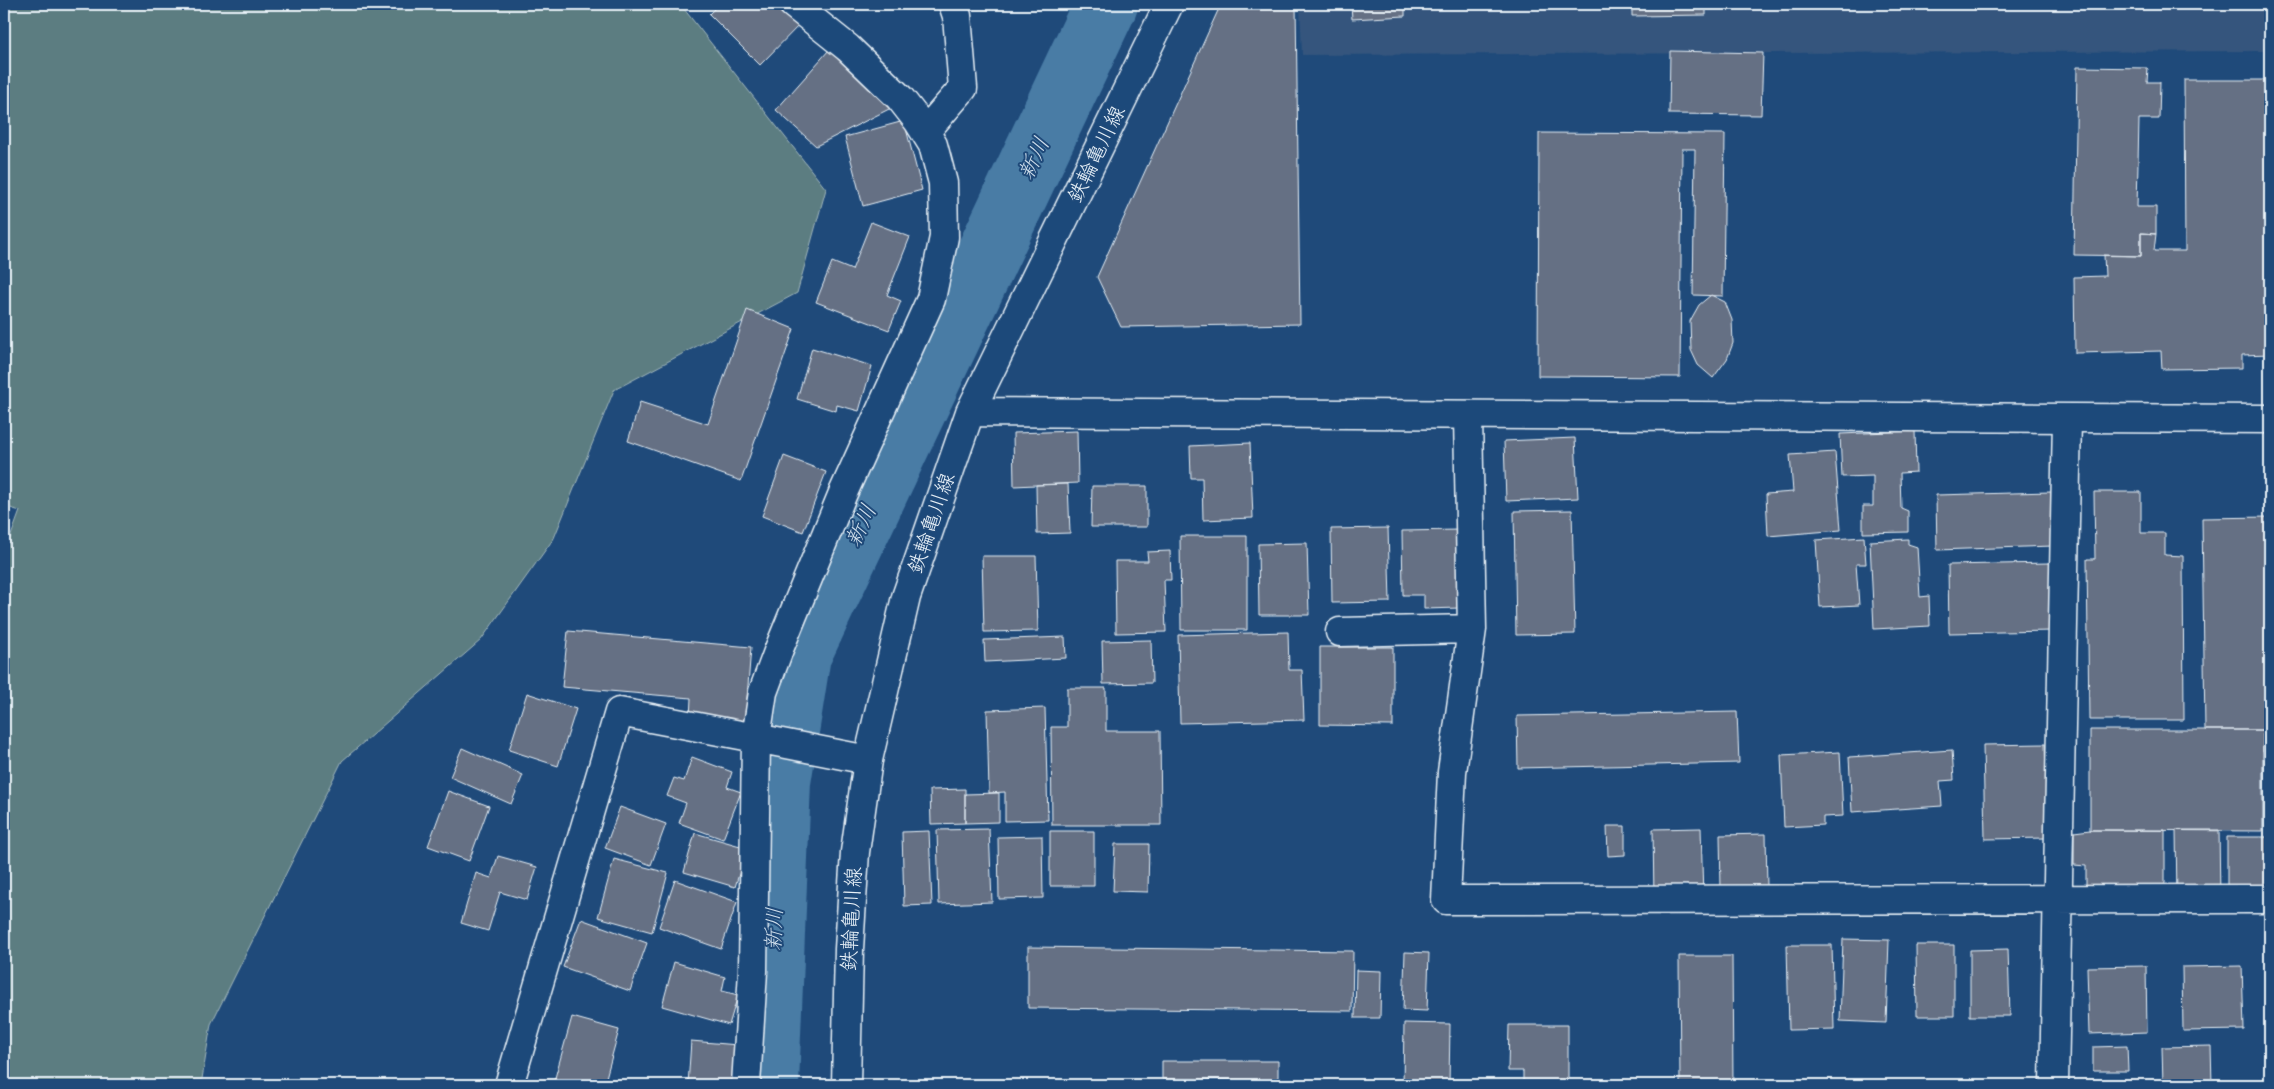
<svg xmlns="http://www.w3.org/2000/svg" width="2274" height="1089" font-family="Caveat,'Klee One',sans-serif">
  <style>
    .built { fill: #34557d }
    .green { fill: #5c7d81; stroke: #a2b7bc }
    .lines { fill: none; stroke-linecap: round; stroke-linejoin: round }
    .river { stroke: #487ba5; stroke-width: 64 }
    .building { fill: #657084; stroke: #e8f1f8 }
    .street-casing { stroke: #e8f1f8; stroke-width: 31 }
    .secondary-casing { stroke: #e8f1f8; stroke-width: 31 }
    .street { stroke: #1f4a7a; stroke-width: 28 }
    .secondary { stroke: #1f4a7a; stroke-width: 28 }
    .labels { text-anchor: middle; stroke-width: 4; stroke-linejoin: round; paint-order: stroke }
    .street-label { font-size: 21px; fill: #e8f1f8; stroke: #1f4a7a }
    .water-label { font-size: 22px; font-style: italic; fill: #d0dfec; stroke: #1f4a7a }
  </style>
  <rect width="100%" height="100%" fill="#1f4a7a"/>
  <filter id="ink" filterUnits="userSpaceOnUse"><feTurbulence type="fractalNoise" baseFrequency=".02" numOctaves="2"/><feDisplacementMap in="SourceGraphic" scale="10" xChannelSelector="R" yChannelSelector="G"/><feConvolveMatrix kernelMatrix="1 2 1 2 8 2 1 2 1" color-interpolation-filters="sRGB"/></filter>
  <g filter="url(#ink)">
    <path class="built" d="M1300,4H2270V51L1302,55Z"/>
    <path class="green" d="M4,4H680L826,189L797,293L614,390L554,538L481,640L342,761L211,1024L201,1085H4V555L20,511L4,506Z"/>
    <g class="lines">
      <path class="river" d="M767,1085L779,782L799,655L1106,4"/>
    </g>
    <path class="building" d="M719,4H788L804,20L760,65L709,14Z
      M1221,4H1296L1300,324L1121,327L1097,277Z
      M1351,4H1405V16L1352,19Z
      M1502,4H1566V5L1502,6Z
      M1632,4H1706V15L1632,16Z
      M829,50L893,107L816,146L776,110Z
      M1670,51L1763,53L1761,115L1669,114Z
      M2077,67L2148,68L2147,82H2160L2159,119H2139L2137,207H2156V234L2141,233V256L2074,255Z
      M2184,80H2270V354L2242,355V368L2162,369L2161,351L2075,353L2074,277L2105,276L2104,255L2141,256V233L2156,234L2154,251H2185Z
      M904,121L922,190L863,206L845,137Z
      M1539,133L1725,134L1723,296L1693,295L1695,149H1682L1680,377L1538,376Z
      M871,222L910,237L887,295L901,301L889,330L816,302L832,262L852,270Z
      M1711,295L1725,302L1732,320L1733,343L1727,359L1713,378L1698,365L1691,350L1690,321L1699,305Z
      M747,310L794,329L741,481L628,441L640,402L708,424Z
      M812,348L872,366L859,411L837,405L836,411L797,399Z
      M1077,431L1078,483L1014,486L1013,433Z
      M1915,431L1916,472L1900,473L1901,508L1908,511V532L1863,533V506H1873V476L1842,477L1840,434Z
      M1575,438L1578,498L1506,501L1504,441Z
      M1250,443L1253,518L1203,520L1202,478H1191L1190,446Z
      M1835,452L1841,530L1768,536L1766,494L1793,492L1790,455Z
      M784,456L826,472L803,532L762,516Z
      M1068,484L1070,533L1037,534L1036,485Z
      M1092,486H1147V527H1091Z
      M2051,492L2053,546L1937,550L1936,495Z
      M2094,492H2141V533H2165V555L2183,556L2184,720H2089L2087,559H2095Z
      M1572,510L1575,634L1516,635L1514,511Z
      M2270,517V752H2263V730H2205L2202,518Z
      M1388,528L1390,602L1332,603L1331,529Z
      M1459,530L1460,608L1424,609V595H1403L1402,531Z
      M1180,536H1247V630H1181Z
      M1864,537L1866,564H1856L1859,605L1820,607L1816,540Z
      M1908,539V544L1917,547L1920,597L1929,596L1930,626L1874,629L1870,541Z
      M1307,543L1309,615H1259L1258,544Z
      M1170,551L1171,580H1164L1166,632L1116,633L1115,561H1148L1147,552Z
      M982,556H1036L1038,631L984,632Z
      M2050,563L2052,631L1949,633L1948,565Z
      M568,631L751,647L745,724L690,719L691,698L562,687Z
      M1288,632L1289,670H1302L1304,720L1180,723L1178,635Z
      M1065,637L1066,658L985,662L984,640Z
      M1151,640L1152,683L1103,684L1102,641Z
      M1320,647H1393V726L1320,725Z
      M1067,688H1106V731H1160L1161,825H1052L1051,727H1067Z
      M527,693L576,709L558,766L509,750Z
      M1045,708L1048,820L1005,821V792L989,793L987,710Z
      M1737,712L1739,763L1518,768L1517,716Z
      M2090,730H2263V831L2090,830Z
      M2045,744L2048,838L1985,839L1983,745Z
      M462,748L523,775L511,804L450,777Z
      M1952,750L1954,780L1940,781L1942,806L1852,812L1849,757Z
      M1840,752L1843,816L1823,817V825L1784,827L1781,755Z
      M692,757L732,772L727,787L741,792L723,839L679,823L686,803L667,796L674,778L684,781Z
      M965,789V823L931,824L930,790Z
      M448,791L489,806L469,861L428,846Z
      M999,793V822L965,823V794Z
      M620,807L666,824L651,865L605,848Z
      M1607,826H1625V855L1608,856Z
      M1701,828L1703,899L1654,900L1653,829Z
      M989,829L992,902L939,904L937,830Z
      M2090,830H2165V891L2086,888V866L2074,865V832Z
      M2176,830H2219L2220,898L2177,899Z
      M929,831L932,905L904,906L902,832Z
      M1050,831H1094V886H1050Z
      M695,833L747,848L735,887L684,872Z
      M1766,834L1767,888L1721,889L1720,835Z
      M1042,836L1043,898L999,899L998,837Z
      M2227,837H2270V891H2227Z
      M1115,844H1149L1148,892L1113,891Z
      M498,856L537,867L527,900L500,892L488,931L461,923L476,873L491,878Z
      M614,859L668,873L652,932L598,917Z
      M675,880L737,902L721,949L659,927Z
      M581,919L647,943L630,991L563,967Z
      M1843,939L1889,940L1886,1023L1840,1021Z
      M1787,945H1832L1834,1029L1789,1030Z
      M1916,945H1954V1016H1917Z
      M1028,947L1353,951L1352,1011L1028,1008Z
      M2008,949L2010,1016H1970V950Z
      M1405,952L1429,953L1427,1011L1403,1010Z
      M1679,956H1732L1733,1085H1680Z
      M674,962L725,977L722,991L738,995L729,1025L662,1006Z
      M2146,966L2147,1032L2089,1034L2087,967Z
      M2242,966L2244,1030L2183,1031L2182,967Z
      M1356,970L1381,971L1380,1018H1355Z
      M572,1017L619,1030L604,1085H553Z
      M1404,1023L1450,1024L1449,1085H1403Z
      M1509,1025H1568V1085H1523V1071H1508Z
      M691,1041L738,1045L735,1085H688Z
      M2127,1046L2128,1071H2093V1047Z
      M2211,1046L2212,1085H2163L2162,1047Z
      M2266,1046H2270V1077H2267Z
      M1162,1061H1278V1080L1162,1079Z"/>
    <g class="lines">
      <defs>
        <path id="street" d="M793,4L848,48L900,98L918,121L933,145L943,183L944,237L931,299L843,493L779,649L763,692L756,738L868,760
          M925,132L963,88L957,16L953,4
          M1472,629L1452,772L1446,900L2270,899
          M1340,632L1472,629L1468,416
          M509,1085L619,712L756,738L753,971L746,1085
          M2054,1085L2067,419"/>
        <path id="secondary" d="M970,412L2270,419
          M846,1085L849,949L855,852L868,760L906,597L970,412L1169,4"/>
      </defs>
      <use href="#street" class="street-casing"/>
      <use href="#secondary" class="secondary-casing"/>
      <use href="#street" class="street"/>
      <use href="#secondary" class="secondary"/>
    </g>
  </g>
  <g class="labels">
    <g class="street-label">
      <text transform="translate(1096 154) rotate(-64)" y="7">鉄輪亀川線</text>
      <text transform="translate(931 523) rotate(-71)" y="7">鉄輪亀川線</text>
      <text transform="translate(851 919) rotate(-87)" y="7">鉄輪亀川線</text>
    </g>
    <g class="water-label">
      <text transform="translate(1033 158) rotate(-65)" y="8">新川</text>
      <text transform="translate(860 525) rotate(-65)" y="8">新川</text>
      <text transform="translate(773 929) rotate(-88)" y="8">新川</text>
    </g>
  </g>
  <rect width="2274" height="1089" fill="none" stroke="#1f4a7a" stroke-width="20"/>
  <rect x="10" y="10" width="2254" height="1069" fill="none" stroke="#e8f1f8" stroke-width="2" filter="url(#ink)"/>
</svg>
